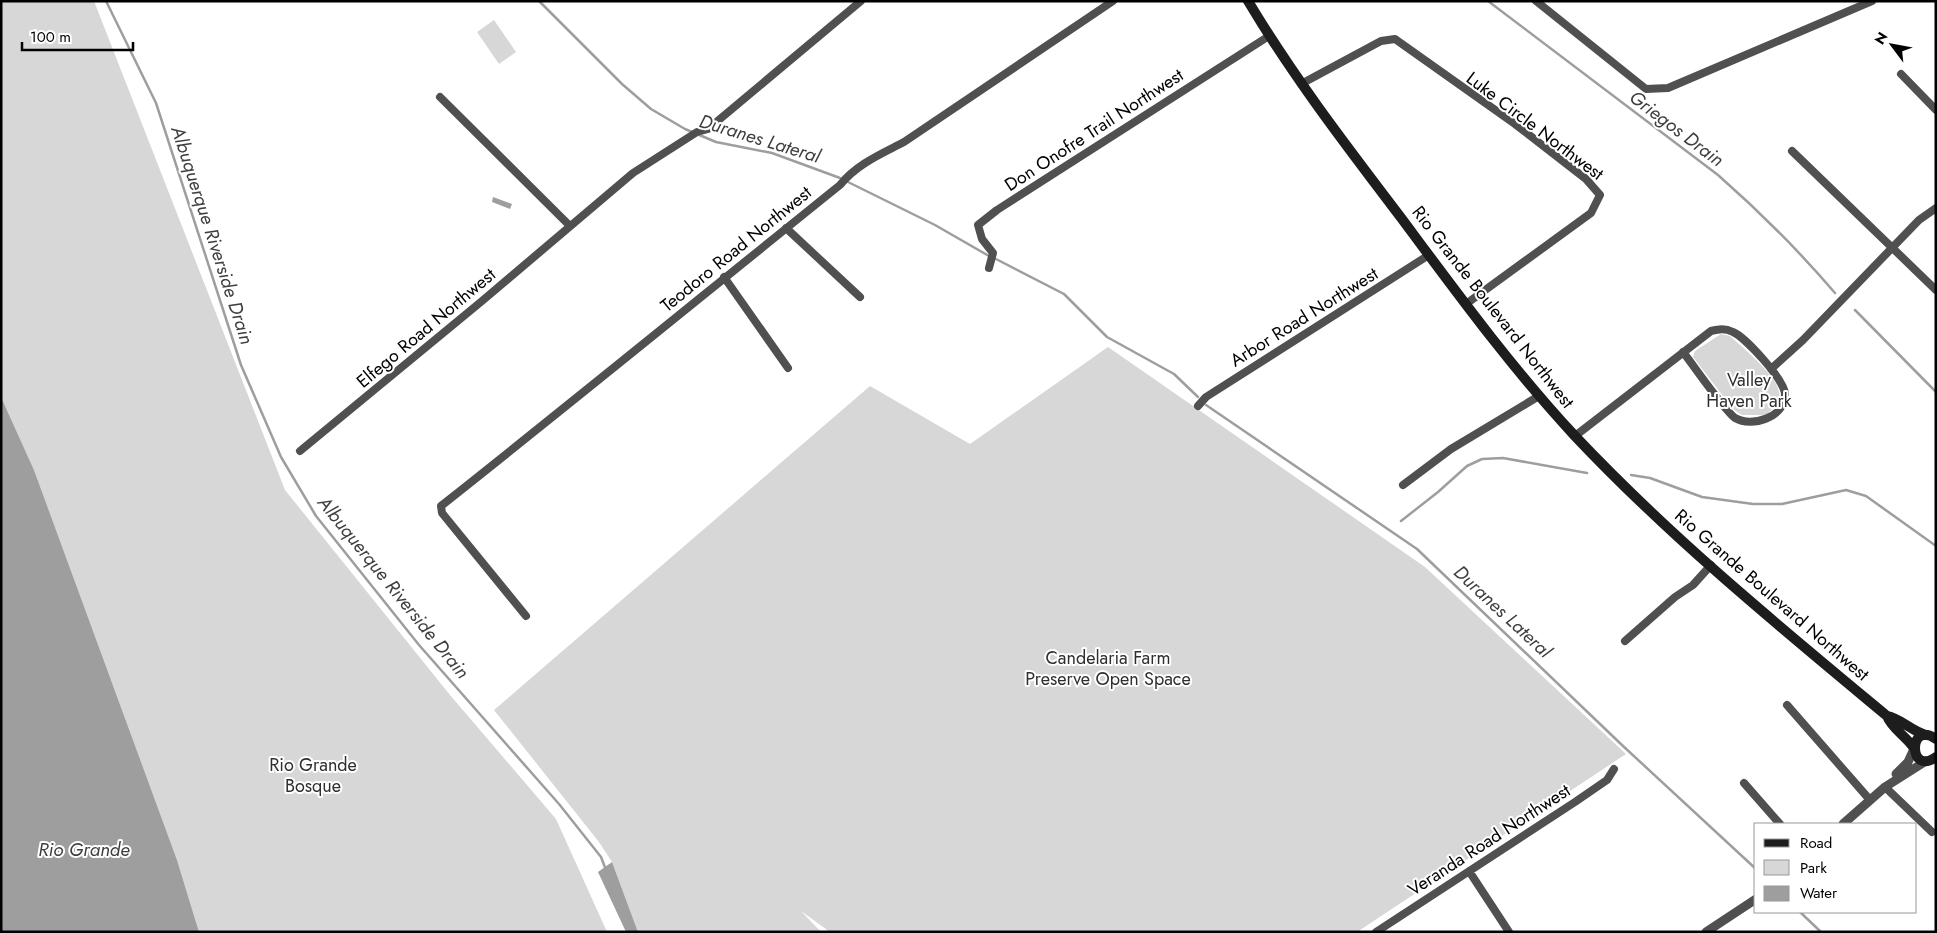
<svg xmlns="http://www.w3.org/2000/svg" width="1937" height="933" font-family="Jost,sans-serif">
  <style>
    .green { fill: #d7d7d7 }
    .water { fill: #9e9e9e }
    .lines { fill: none; stroke-linecap: round; stroke-linejoin: round }
    .stream { stroke: #9e9e9e; stroke-width: 2.5 }
    .minor { stroke: #505050; stroke-width: 8 }
    .tertiary { stroke: #505050; stroke-width: 9 }
    .secondary { stroke: #1d1d1d; stroke-width: 10 }
    .labels { text-anchor: middle; stroke-width: 4; stroke-linejoin: round; paint-order: stroke }
    .street-label { font-size: 18px; fill: #000; stroke: #fff }
    .park-label { font-size: 18px; fill: #2e2e2e; stroke: #fff }
    .water-label { font-size: 19px; font-style: italic; fill: #3f3f3f; stroke: #fff }
  </style>
  <rect width="100%" height="100%" fill="#fff"/>
  <path class="green" d="M1,1H94L285,490L450,695L556,819L607,932H199L177,860L34,470L1,397Z
    M494,20L516,52L499,64L477,32Z
    M1721,334L1730,336C1742,347 1778,377 1779,392C1781,403 1773,409 1766,415H1742L1733,409L1693,357L1695,351Z
    M1108,347L1425,567L1626,754L1357,932H830L801,911L821,932H638L612,862L599,842L494,710L870,386L970,444Z"/>
  <path class="water" d="M493,197L512,204L510,209L492,202Z
    M1,397L34,470L177,860L199,932H1Z
    M612,862L638,932H626L598,872Z"/>
  <g class="lines">
    <path class="stream" d="M106,1L156,103L241,365L281,457L316,516L419,645L559,804L601,857L606,870
      M539,1L622,84L651,109L685,129L716,142L772,153L840,178
      M1488,1L1718,175C1759,211 1799,251 1835,293
      M848,182L935,225L989,256
      M996,259L1064,294L1107,337L1174,374L1198,397
      M1855,310L1936,392
      M1206,405L1417,549L1623,746L1756,869
      M1631,475L1650,478L1702,497L1753,504H1782L1846,490L1866,496L1936,546
      M1401,521L1438,492L1467,466L1482,459L1503,458L1587,473
      M1800,912L1821,932"/>
    <path class="minor" d="M1536,1L1646,89L1668,88L1872,1
      M1901,74L1936,110
      M1301,84L1381,41L1395,39L1515,124L1586,179L1600,195L1591,213L1466,304
      M440,97L570,226
      M1792,151L1936,290
      M786,228L860,297
      M989,268L993,253L982,239L978,225L997,210L1269,36
      M724,277L788,368
      M1771,369L1803,340L1919,220L1936,208
      M1198,406L1206,397L1429,255
      M1575,436L1711,331C1719,329 1725,328 1733,332C1745,337 1786,381 1785,395C1785,417 1752,428 1735,418C1724,410 1694,366 1683,352
      M300,451L482,301L633,173L697,132L708,129L861,1
      M1403,485L1451,449L1539,396
      M526,616L442,513L441,506C575,400 707,292 840,185C857,164 881,154 904,142L1113,1
      M1625,641L1675,597L1693,585L1711,565
      M1787,705L1870,800
      M1744,783L1780,824
      M1885,787L1932,832
      M1469,871L1509,932
      M1376,932L1575,802L1607,780L1614,769"/>
    <path class="tertiary" d="M1896,774L1908,762L1914,749
      M1843,824L1885,787L1926,761
      M1706,932L1756,899"/>
    <path class="secondary" d="M1248,1C1294,78 1348,148 1402,219C1457,293 1511,367 1574,435C1670,537 1780,627 1887,716C1892,729 1906,736 1914,748
      M1887,716C1901,719 1912,731 1926,735
      M1936,739C1908,719 1908,777 1936,757"/>
  </g>
  <g class="labels">
    <g class="street-label">
      <text transform="translate(1535 126) rotate(37)" y="6">Luke Circle Northwest</text>
      <text transform="translate(1094 130) rotate(-33)" y="6">Don Onofre Trail Northwest</text>
      <text transform="translate(736 249) rotate(-39)" y="6">Teodoro Road Northwest</text>
      <text transform="translate(1493 307) rotate(52)" y="6">Rio Grande Boulevard Northwest</text>
      <text transform="translate(1304 317) rotate(-32)" y="6">Arbor Road Northwest</text>
      <text transform="translate(426 328) rotate(-40)" y="6">Elfego Road Northwest</text>
      <text transform="translate(1772 595) rotate(41)" y="6">Rio Grande Boulevard Northwest</text>
      <text transform="translate(1489 840) rotate(-33)" y="6">Veranda Road Northwest</text>
    </g>
    <g class="park-label">
      <text x="1749" y="386">Valley<tspan x="1749" dy="21">Haven Park</tspan></text>
      <text x="1108" y="664">Candelaria Farm<tspan x="1108" dy="21">Preserve Open Space</tspan></text>
      <text x="313" y="771">Rio Grande<tspan x="313" dy="21">Bosque</tspan></text>
    </g>
    <g class="water-label">
      <text transform="translate(1677 128) rotate(37)" y="7">Griegos Drain</text>
      <text transform="translate(760 138) rotate(17)" y="7">Duranes Lateral</text>
      <text transform="translate(213 235) rotate(72)" y="7">Albuquerque Riverside Drain</text>
      <text transform="translate(394 587) rotate(51)" y="7">Albuquerque Riverside Drain</text>
      <text transform="translate(1503 611) rotate(43)" y="7">Duranes Lateral</text>
      <text x="84" y="856">Rio Grande</text>
    </g>
  </g>
  <rect width="1937" height="933" fill="none" stroke="#000000" stroke-width="5"/>
  <rect x="1754" y="823" width="162" height="90" fill="#ffffff" stroke="#999999"/>
  <rect x="1764" y="839" width="25" height="8" fill="#1d1d1d" stroke="#999999"/>
  <text x="1800" y="848" font-size="15" fill="#000000">Road</text>
  <rect x="1764" y="860" width="25" height="15" fill="#d7d7d7" stroke="#999999"/>
  <text x="1800" y="873" font-size="15" fill="#000000">Park</text>
  <rect x="1764" y="886" width="25" height="15" fill="#9e9e9e" stroke="#999999"/>
  <text x="1800" y="898" font-size="15" fill="#000000">Water</text>
  <g transform="translate(1892 45) rotate(302)" stroke="#ffffff" stroke-width="4" paint-order="stroke">
  <path d="M0-4L9 19L0 12L-9 19Z" fill="#000000"/>
  <text y="-8" font-size="14" font-weight="bold" text-anchor="middle" fill="#000000">N</text>
  </g>
  <path d="M22 42v8h111v-8" fill="none" stroke="#000000" stroke-width="2.5"/>
  <text x="30" y="42" font-size="15" fill="#000000" stroke="#ffffff" stroke-width="4" paint-order="stroke">100 m</text>
</svg>
